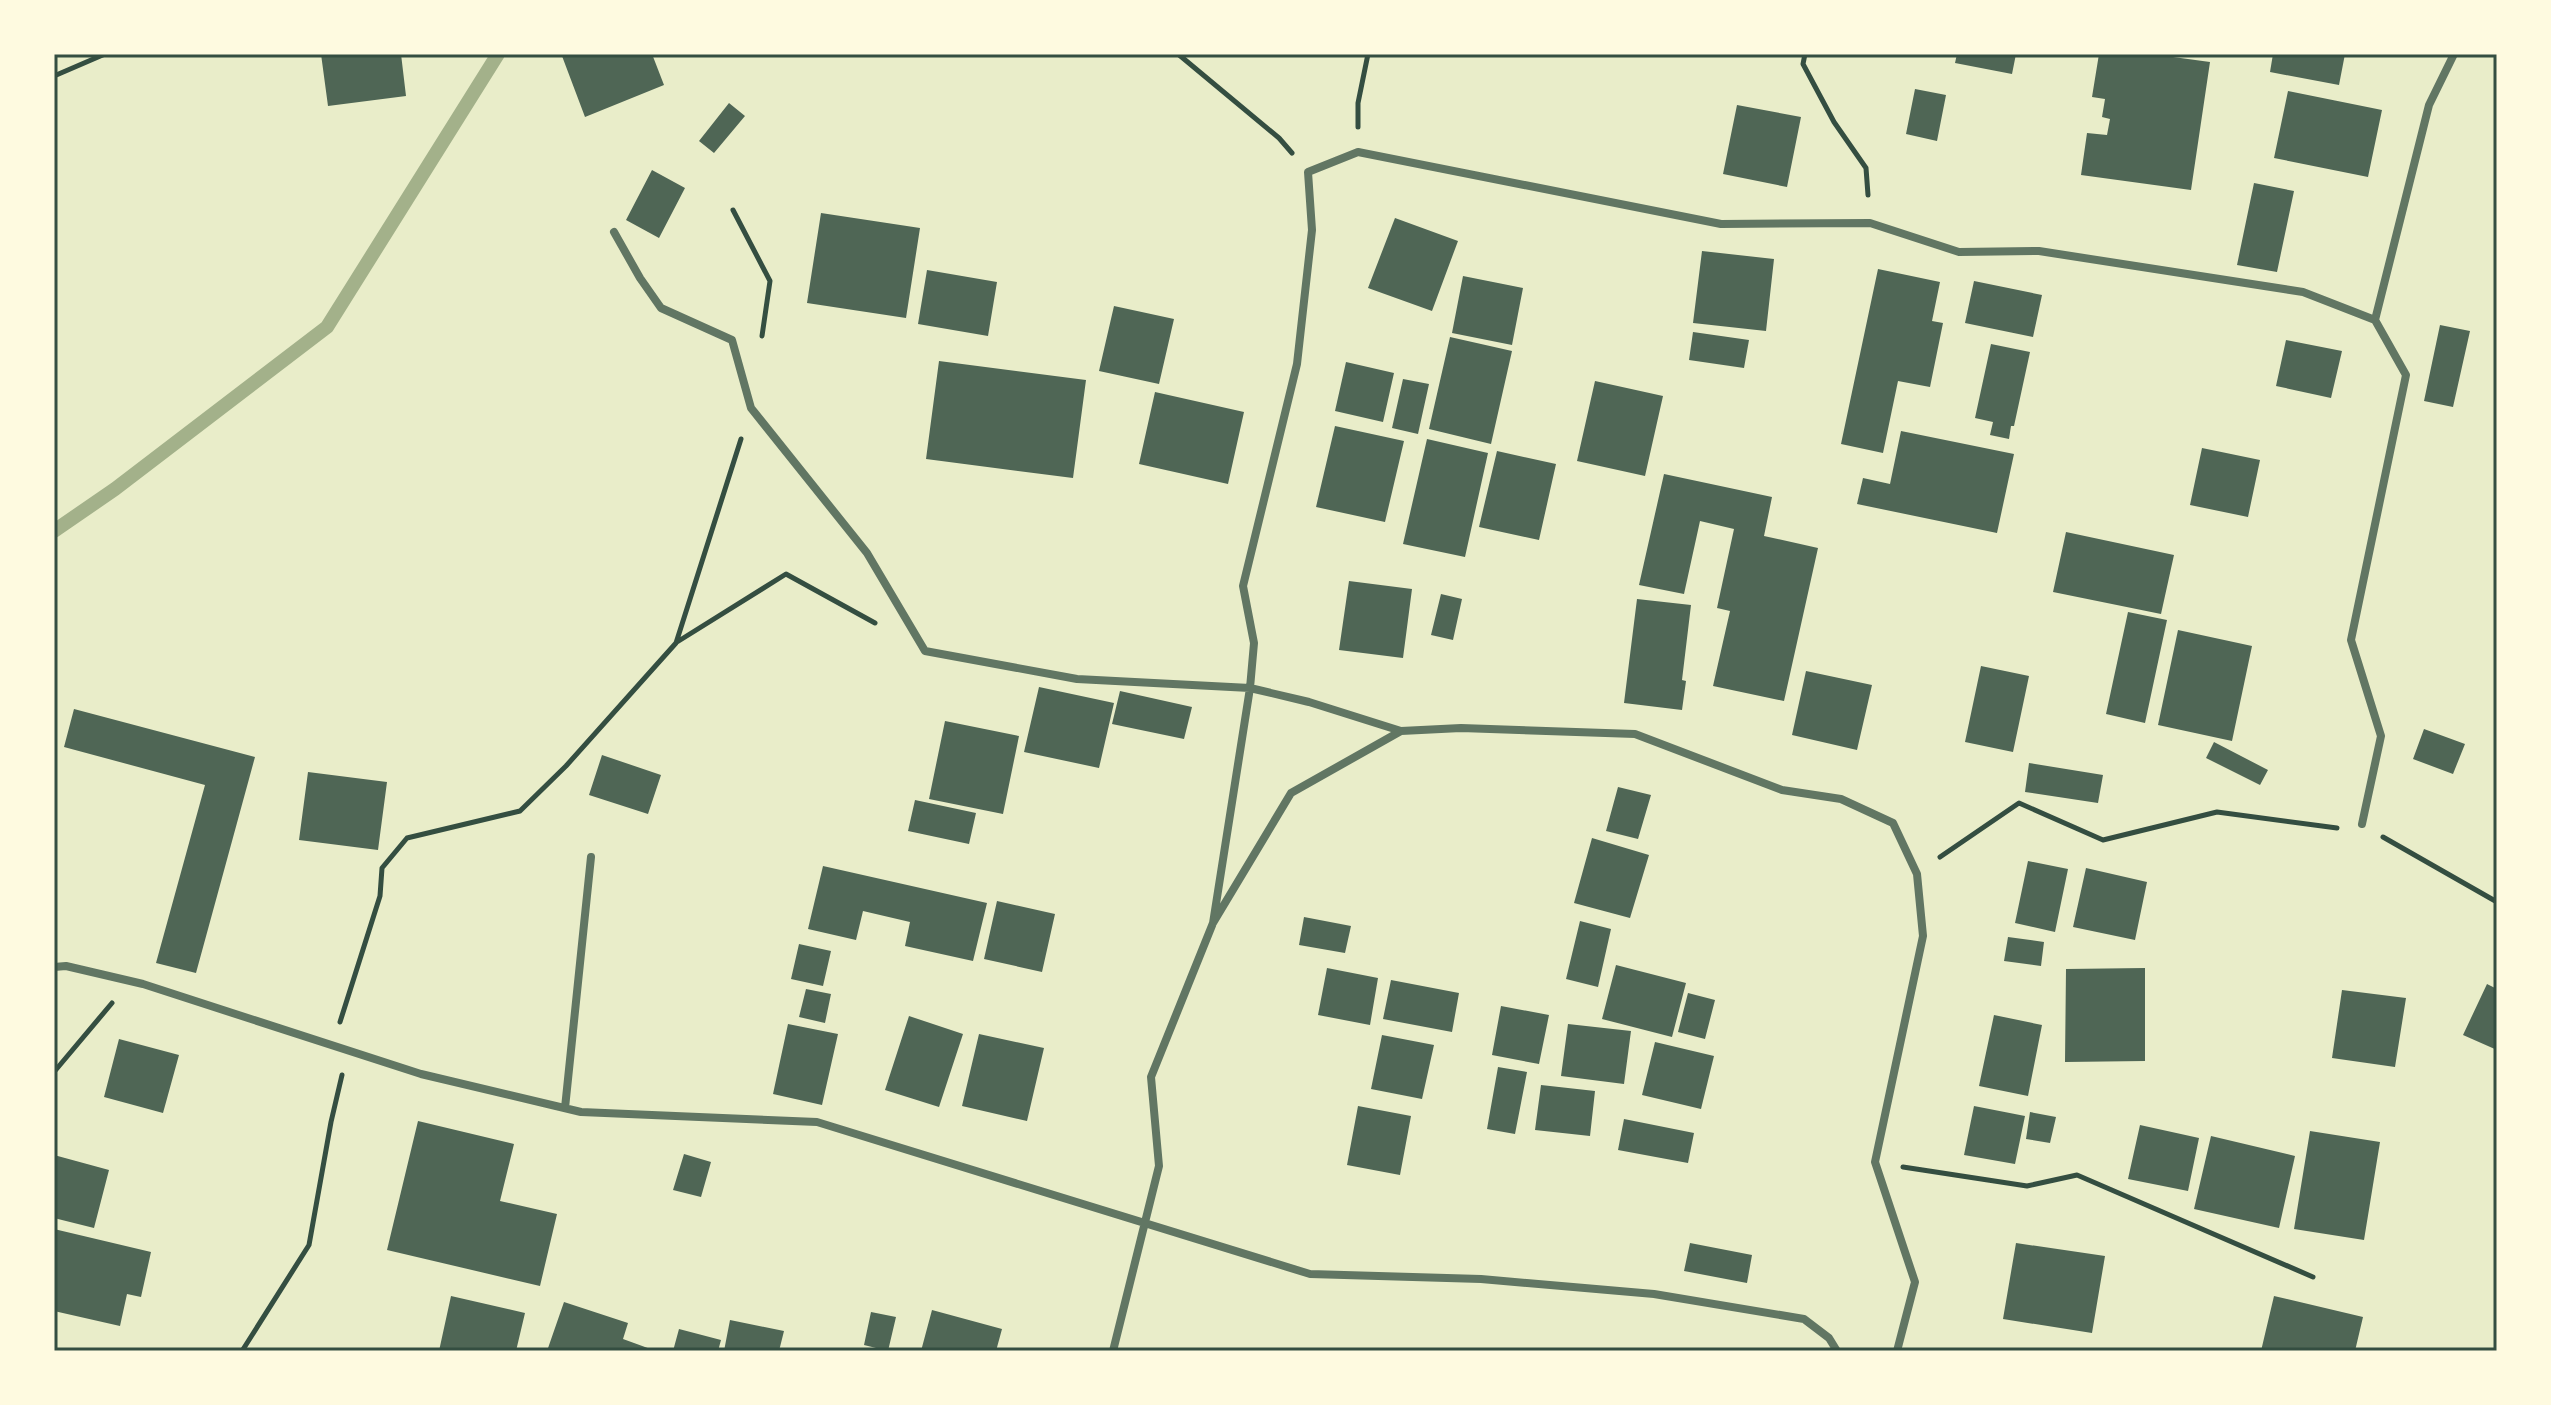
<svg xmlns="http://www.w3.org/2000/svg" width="2551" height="1405" font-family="Arial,sans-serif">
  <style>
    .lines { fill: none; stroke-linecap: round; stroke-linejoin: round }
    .stream { stroke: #a3b18a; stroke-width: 14 }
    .building { fill: #4f6655 }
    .path { stroke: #344e41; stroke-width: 5 }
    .minor { stroke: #617663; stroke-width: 8 }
    .neatline { fill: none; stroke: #344e41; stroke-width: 3 }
  </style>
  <rect width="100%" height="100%" fill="#e9edc9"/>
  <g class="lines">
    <path class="stream" d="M54,531L115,489L327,327L498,54"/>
  </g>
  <path class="building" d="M321,54H401L406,96L328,106Z
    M567,54H652L664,85L585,117L562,56Z
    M1957,54H2016L2012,74L1955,63Z
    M2099,54H2151L2210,62L2191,190L2081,175L2087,133L2107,135L2110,119L2102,117L2105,99L2092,97Z
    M2273,54H2345L2339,85L2270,72Z
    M1915,89L1946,95L1937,141L1906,134Z
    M2288,91L2382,110L2368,177L2274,158Z
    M729,103L745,116L714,153L699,141Z
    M1737,105L1801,117L1787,187L1723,174Z
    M652,170L685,188L659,238L626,220Z
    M2254,183L2294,191L2277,272L2237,265Z
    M821,213L920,228L906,318L807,303Z
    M1395,218L1458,241L1432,311L1368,288Z
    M1702,251L1774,259L1766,331L1693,323Z
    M1878,269L1940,282L1932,321L1943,323L1930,387L1898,381L1883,453L1841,444Z
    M927,270L997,282L988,336L918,324Z
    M1463,276L1523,288L1512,345L1452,333Z
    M1974,281L2042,295L2033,337L1965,323Z
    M1114,306L1174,319L1159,384L1099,371Z
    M2440,325L2470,331L2453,407L2424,401Z
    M1693,332L1749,340L1744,368L1689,360Z
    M1450,337L1512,351L1491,444L1429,429Z
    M2286,340L2342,351L2331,398L2276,386Z
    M1991,344L2030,352L2014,426H2011L2009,439L1990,435L1993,422L1975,418Z
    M939,361L1086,380L1073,478L926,459Z
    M1346,362L1394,373L1383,422L1335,411Z
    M1403,379L1429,384L1418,434L1392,428Z
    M1595,381L1663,396L1645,476L1577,461Z
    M1155,392L1244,412L1228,484L1139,464Z
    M1335,426L1404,441L1385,522L1316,507Z
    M1901,431L2014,454L1997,533L1857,504L1863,478L1890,484Z
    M1427,439L1488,453L1465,557L1403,544Z
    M2202,448L2260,460L2248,517L2190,505Z
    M1497,451L1556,464L1539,540L1479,527Z
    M1664,474L1772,497L1764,536L1818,548L1784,701L1713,686L1730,611L1717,608L1734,529L1700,521L1684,594L1639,585Z
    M2066,532L2174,555L2161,614L2053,592Z
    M1349,581L1412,589L1403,658L1339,650Z
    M1441,594L1462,599L1453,640L1431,635Z
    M1637,599L1691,605L1682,680L1686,681L1682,710L1624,703Z
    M2128,612L2167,620L2145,723L2106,714Z
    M2178,630L2252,646L2232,741L2158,725Z
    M1981,666L2029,676L2013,752L1965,742Z
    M1806,671L1872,685L1857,750L1792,735Z
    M1039,687L1114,703L1099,768L1024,752Z
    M1120,691L1192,707L1184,739L1112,724Z
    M74,709L255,757L196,973L156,963L205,785L64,747Z
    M945,721L1019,736L1003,814L929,799Z
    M2424,729L2465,744L2453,774L2413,759Z
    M2214,742L2268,770L2260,785L2206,758Z
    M602,755L661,775L648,814L589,795Z
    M2029,763L2103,775L2098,803L2025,792Z
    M308,772L387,782L378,850L299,840Z
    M1618,787L1651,795L1638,839L1606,831Z
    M915,800L976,813L969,844L908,831Z
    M1592,838L1649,855L1630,918L1574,903Z
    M2028,861L2068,869L2055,932L2015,923Z
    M823,866L987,903L973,961L905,946L910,922L863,911L856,940L808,929Z
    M2086,868L2147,882L2135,940L2073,927Z
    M997,901L1055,914L1042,972L984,959Z
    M1304,917L1351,926L1345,953L1299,945Z
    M1580,921L1611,929L1598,987L1566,979Z
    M2008,937L2044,942L2041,966L2004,961Z
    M799,944L831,951L823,986L791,979Z
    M1616,965L1686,983L1672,1037L1602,1019Z
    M1327,968L1378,978L1370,1025L1318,1015Z
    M2145,968V1061L2065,1062L2066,969Z
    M1391,980L1459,993L1452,1032L1383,1019Z
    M2487,984L2497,989V1050L2463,1035Z
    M806,989L831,994L825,1023L799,1017Z
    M2342,990L2406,998L2395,1067L2332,1058Z
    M1688,993L1715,1000L1705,1039L1678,1032Z
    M1501,1006L1549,1015L1539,1064L1492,1055Z
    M1994,1015L2042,1025L2028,1096L1979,1086Z
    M909,1016L963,1034L939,1107L885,1090Z
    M788,1024L838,1034L822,1105L773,1094Z
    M1568,1024L1631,1031L1624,1084L1561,1076Z
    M979,1034L1044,1048L1027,1121L962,1106Z
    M1382,1035L1434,1045L1422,1099L1371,1089Z
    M119,1039L179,1055L163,1113L104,1097Z
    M1655,1042L1714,1056L1701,1109L1642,1095Z
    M1498,1067L1527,1072L1515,1134L1487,1129Z
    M1541,1085L1595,1091L1590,1136L1535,1130Z
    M1358,1106L1411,1116L1400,1175L1347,1165Z
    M1974,1106L2025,1116L2015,1164L1964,1155Z
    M2030,1112L2056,1117L2050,1143L2026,1139Z
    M1624,1119L1694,1133L1688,1163L1618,1150Z
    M418,1121L514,1144L500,1201L557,1214L540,1286L387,1250Z
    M2140,1125L2199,1138L2188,1191L2128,1179Z
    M2310,1131L2380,1142L2364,1240L2294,1229Z
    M2211,1136L2295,1156L2279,1228L2194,1209Z
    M684,1154L711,1162L701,1197L673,1190Z
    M54,1155L109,1170L94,1228L54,1218Z
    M54,1229L151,1252L141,1297L127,1294L120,1326L54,1311Z
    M1690,1243L1752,1255L1747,1283L1684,1271Z
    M2016,1243L2105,1256L2092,1333L2003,1319Z
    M451,1296L525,1313L516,1351H439Z
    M2274,1296L2363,1317L2355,1351H2261Z
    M564,1302L628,1323L623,1339L656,1351H547Z
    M932,1310L1002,1329L996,1351H921Z
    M871,1312L896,1317L888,1351L864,1345Z
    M730,1320L784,1331L779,1351H724Z
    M679,1329L721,1340L718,1351H673Z"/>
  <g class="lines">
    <path class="path" d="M1178,54L1279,138L1292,153
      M1805,54L1803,64L1834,122L1866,168L1868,195
      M54,76L105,54
      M1358,127V103L1368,54
      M733,210L770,281L762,336
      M677,642L786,574L875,623
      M2383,837L2497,902
      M1940,857L2019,803L2103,840L2217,812L2337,828
      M340,1022L380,896L382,868L407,838L520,811L566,766L676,643L741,439
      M54,1072L112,1003
      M1903,1167L2027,1186L2077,1175L2313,1277
      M242,1351L309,1245L331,1122L342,1075"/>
    <path class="minor" d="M614,232L640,278L661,308L732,340L751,408L867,553L925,651L1077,679L1250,688L1309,702L1401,731
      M2375,320L2429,105L2454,54
      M1213,923L1250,688L1254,643L1243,586L1297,364L1312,230L1308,172L1358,152L1721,224L1870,223L1959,252L2039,251L2303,292L2375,320L2406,375L2351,640L2381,736L2362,824
      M54,967L66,966L143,984L421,1074L581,1112L817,1122L1310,1274L1481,1279L1654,1294L1804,1319L1829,1338L1837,1351
      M565,1108L591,857
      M1113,1351L1159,1166L1151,1077L1213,923L1291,793L1401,731L1461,728L1635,734L1782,790L1841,799L1893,823L1917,874L1923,936L1875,1162L1915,1282L1897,1351"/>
  </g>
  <rect width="2551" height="1405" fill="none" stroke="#fefae0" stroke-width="112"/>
  <rect x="56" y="56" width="2439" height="1293" class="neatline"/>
</svg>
